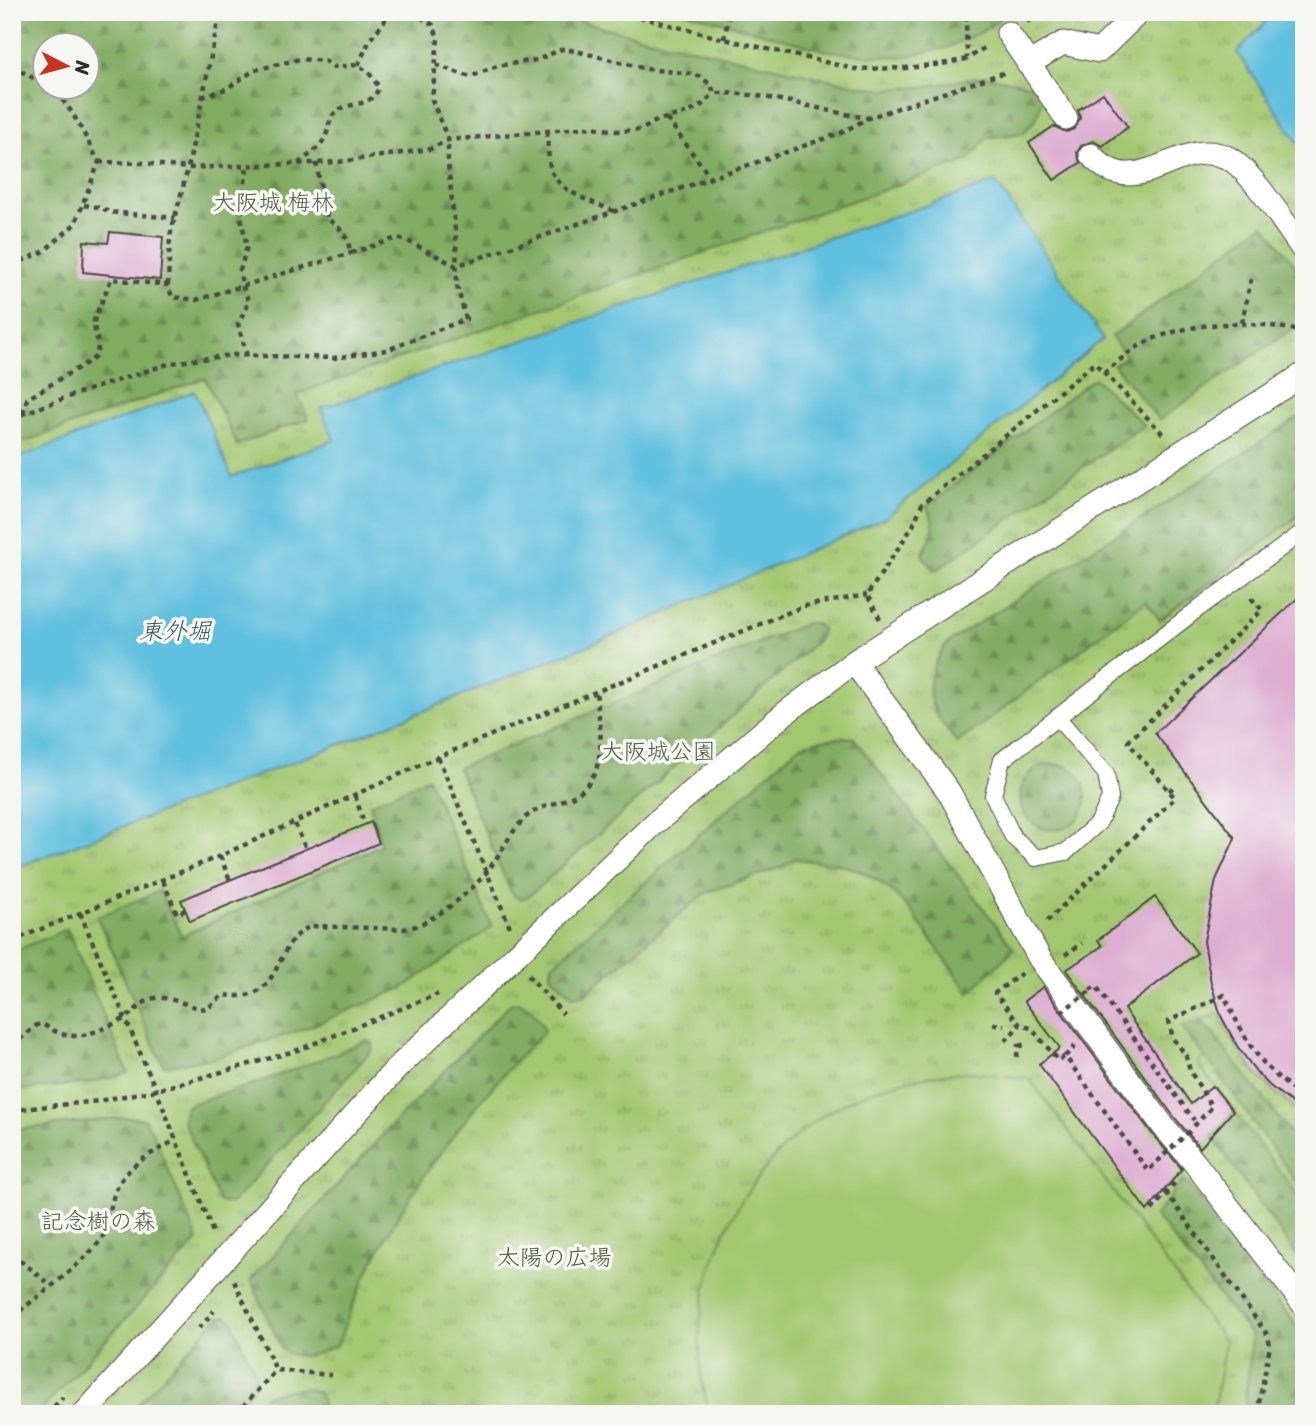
<svg xmlns="http://www.w3.org/2000/svg" width="1316" height="1426" font-family="Sriracha,'Klee One',sans-serif">
  <style>
    .grass { fill: url(#grass-tufts); stroke: #66794e; stroke-width: 2; fill-rule: evenodd }
    .forest { fill: url(#forest-firs); stroke: #566c46; stroke-width: 2; fill-rule: evenodd }
    .garden { fill: url(#garden-dots); stroke: #66794e; stroke-width: 2 }
    .pitch { fill: #a2c770; stroke: #66794e; stroke-width: 2 }
    .water { fill: #61c0df; stroke: #467685; stroke-width: 2 }
    .building { fill: #ddaed1 }
    .lines { fill: none; stroke-linecap: round; stroke-linejoin: round }
    .service-casing { stroke: #494845; stroke-width: 18 }
    .pedestrian-casing { stroke: #494845; stroke-width: 25 }
    .path { stroke: #494845; stroke-width: 4.5; stroke-dasharray: 5 5; stroke-linecap: butt }
    .service { stroke: #fff; stroke-width: 16 }
    .pedestrian { stroke: #fff; stroke-width: 23 }
    .path-bridge { stroke: #494845; stroke-width: 4.5; stroke-dasharray: 5 5; stroke-linecap: butt }
    .labels { text-anchor: middle; stroke-width: 7; stroke-linejoin: round; paint-order: stroke }
    .park-label { font-size: 23px; fill: #4f5a40; stroke: #f6f6f2 }
    .water-label { font-size: 24px; font-style: italic; fill: #3b5861; stroke: #f6f6f2 }
  </style>
  <defs>
    <pattern id="grass-tufts" width="24" height="20" patternUnits="userSpaceOnUse" patternTransform="scale(1.75)"><rect width="24" height="20" fill="#a2c770"/><path d="M3 7l-1-3M5 7V3M7 7l1-3M15 17l-1-3M17 17v-4M19 17l1-3" fill="none" stroke="#84a25c"/></pattern>
    <pattern id="forest-firs" width="22" height="20" patternUnits="userSpaceOnUse" patternTransform="scale(1.75)"><rect width="22" height="20" fill="#81ac62"/><path d="M5 1l3.5 6h-7zM16 11l3.5 6h-7z" fill="#6a8c51"/></pattern>
    <pattern id="garden-dots" width="8" height="8" patternUnits="userSpaceOnUse" patternTransform="scale(1.75)"><rect width="8" height="8" fill="#a2c770"/><path d="M2 2h.1M6 6h.1" fill="none" stroke="#84a25c" stroke-width="1.8" stroke-linecap="round"/></pattern>
  </defs>
  <rect width="100%" height="100%" fill="#f6f6f2"/>
  <filter id="ink" filterUnits="userSpaceOnUse"><feTurbulence type="fractalNoise" baseFrequency=".0143" numOctaves="2"/><feDisplacementMap in="SourceGraphic" scale="14" xChannelSelector="R" yChannelSelector="G"/><feConvolveMatrix kernelMatrix="1 2 1 2 8 2 1 2 1" color-interpolation-filters="sRGB"/></filter>
  <filter id="wash" filterUnits="userSpaceOnUse"><feTurbulence type="fractalNoise" baseFrequency=".00686" numOctaves="4" result="noise"/><feDisplacementMap in="SourceGraphic" scale="28" xChannelSelector="R" yChannelSelector="G"/><feGaussianBlur stdDeviation="1.57" result="paint"/><feColorMatrix in="noise" values="0 0 0 0 0 0 0 0 0 0 0 0 0 0 0 0 0 1.4 0 .05"/><feComposite in="paint" operator="in"/></filter>
  <g filter="url(#wash)">
    <rect width="100%" height="100%" fill="#f2ecdb"/>
    <path class="grass" d="M12,12H1304V1414H12ZM46,46H88V88H46Z"/>
    <path class="forest" d="M12,12H547L629,34L851,84L881,89L922,87L986,76L1034,86L1043,97L1036,119L1024,133L987,138L967,161L297,394L308,419L237,445L205,378L12,446ZM46,46H88V88H46Z
      M685,12H919L1001,15L1003,12H1010L982,32L946,48L902,57L860,55L823,50Z
      M1264,224L1304,277V321L1159,420L1114,365L1126,356L1111,337Z
      M1094,378L1144,425L935,571L922,555C932,537 939,525 926,507Z
      M1304,414V512L1160,620L1146,601L957,743C949,732 936,718 932,705C925,682 934,659 949,642Z
      M807,623H814L821,627L822,633L817,641L530,895L522,899L515,897L510,890L458,768Z
      M844,737L854,738L1014,949L969,993L909,909L893,892L875,879L858,870L838,864L794,859L782,867L705,893L584,995L572,996L551,975L552,965L798,747L815,741Z
      M1020 797a33 33 0 1 1 66 0a33 33 0 1 1-66 0Z
      M428,778L492,927L403,988L301,1030L214,1058L163,1066L97,917L159,891L182,936L381,845L370,804Z
      M67,929L128,1073L89,1083L12,1091V952Z
      M518,1002C529,1006 543,1020 544,1032C475,1101 416,1178 371,1265C358,1291 348,1318 337,1345C318,1354 298,1363 281,1348L251,1280L387,1130L510,1004Z
      M1202,1020L1304,1150V1192L1182,1027Z
      M366,1041L373,1043L372,1050L232,1203H223L218,1199L183,1120L186,1107L193,1103C252,1086 309,1065 366,1041Z
      M1234,1111L1304,1203V1266L1212,1136Z
      M128,1117L144,1119L151,1129L198,1240L38,1414H12V1130Z
      M1184,1179L1304,1336V1414H1244L1252,1336L1155,1216Z
      M225,1316L231,1319L256,1375L253,1388L228,1414H129L217,1318Z
      M299,1388C320,1391 324,1391 321,1414H248L266,1395Z"/>
    <path class="garden" d="M1219,1014C1239,1055 1264,1089 1304,1113V1150L1202,1020Z
      M1205,1056L1304,1192V1203L1198,1064Z"/>
    <path class="pitch" d="M967,1072L1029,1078L1225,1342L1213,1414H710C674,1300 734,1168 834,1109C875,1085 920,1075 967,1072Z"/>
    <path class="water" d="M1275,12H1304V142L1302,140L1298,143L1237,52Z
      M996,182L1103,339L885,518L607,638L338,745L12,869V460L195,391L232,477L334,440L321,408Z"/>
    <g id="blocks">
      <path class="building" d="M1103,93L1128,127L1102,146L1093,141L1081,146L1077,153L1080,163L1054,180L1029,143L1054,126L1066,132L1074,129L1080,118L1078,110Z
        M110,232L163,237L160,280L83,272L84,241L108,243Z
        M1304,592V1112L1270,1086L1258,1074L1237,1046L1221,1016L1211,983L1204,941L1216,880L1235,838L1155,733Z
        M371,822L379,843L190,921L181,900Z
        M1155,897L1197,953L1124,1009L1191,1104L1213,1086L1233,1111L1200,1148L1175,1118L1066,970L1102,946L1098,940Z
        M1043,987L1153,1135L1182,1169L1147,1211L1039,1064L1060,1048L1024,1001Z"/>
    </g>
  </g>
  <g filter="url(#ink)">
    <use href="#blocks" fill-opacity="0" stroke="#494845" stroke-width="2"/>
    <g class="lines">
      <defs>
        <path id="service" d="M1057,717L1106,774L1110,798L1099,822L1066,852L1036,858L1013,837L993,795L1002,760L1199,608L1304,531"/>
        <path id="pedestrian" d="M1008,33L1066,118
          M1028,64L1063,43L1099,51L1139,12
          M1091,155C1136,206 1179,136 1226,157C1249,166 1288,229 1304,251
          M854,662L949,792L1040,959L1164,1127L1194,1162L1304,1305
          M84,1414L396,1069L654,824L784,714L854,662L1304,374"/>
      </defs>
      <use href="#service" class="service-casing"/>
      <use href="#pedestrian" class="pedestrian-casing"/>
      <path class="path" d="M620,12L724,39L855,69L906,68L942,64L967,59L987,46
        M1027,22L1041,12
        M724,39L729,14L966,18L967,58
        M358,65L371,38L384,22L388,12
        M436,65L470,77L497,66L537,60L562,49L576,51L647,69L692,74L701,77L711,85L714,93C766,92 816,110 868,118
        M12,66L46,85
        M202,97L226,89L255,70L300,59L325,61L333,67L358,65L369,73L379,87C372,108 351,101 337,111C327,119 330,131 323,141C318,149 306,157 298,164
        M667,119L711,178L841,133L868,118L1006,72
        M547,132C548,143 548,156 550,167C557,192 593,202 614,211
        M99,162L143,163L188,168L339,162L430,149L448,140L592,127L616,131L641,130L658,120L690,112L703,104L714,93
        M316,163L327,218L340,229L347,239L351,253L397,238L406,240L456,266L711,178
        M84,205L103,208L108,212L175,218
        M12,265L43,252L75,224L99,162C84,136 73,106 50,88
        M168,285L170,236L188,168L220,12
        M1242,323L1251,279
        M247,356L238,324L249,302L242,285L240,270L247,247L241,217L247,166
        M1104,373C1119,361 1135,346 1153,339C1201,320 1255,320 1304,332
        M23,413L27,399L93,359C104,345 93,336 94,321C95,316 108,288 111,279L168,285L172,297L196,300L351,253
        M12,418L76,394L171,363L232,355L334,358L387,350L466,319L457,286L456,239L448,163V140L432,100L438,38L433,25L412,12
        M880,619L867,595L913,526L922,504L1095,363L1164,435
        M438,757L510,927
        M1169,791L1176,785
        M355,796L365,825
        M295,824L306,849
        M220,856L230,880
        M163,881L177,914L185,910
        M80,913L156,1090L214,1235
        M1047,921L1175,798L1128,742L1262,610L1252,599L1254,597
        M12,941L220,856L438,757L804,606L867,595
        M1065,955L1082,943
        M1022,973L995,993L1020,1025L1031,1028L1059,1061L1065,1056
        M528,975L563,1014
        M1090,990L1096,986L1194,1120
        M993,1024L1004,1025
        M1005,1041L1020,1025
        M1021,1043L1023,1052
        M12,1046L37,1025L43,1024C67,1041 82,1038 109,1026C115,1023 122,1021 128,1016C136,1010 144,1000 155,998C171,995 199,1012 207,1008C212,1006 218,998 224,995C286,1005 270,942 312,926L403,929C429,927 474,890 489,869C501,853 511,831 526,817C546,800 574,805 590,781C607,756 599,720 596,692
        M1072,1046L1074,1048L1065,1056L1148,1171L1161,1158
        M1017,1057L1018,1044
        M12,1110L98,1101L156,1090L229,1070L298,1050L438,994
        M1194,1126L1212,1107L1190,1071L1186,1055L1173,1039L1169,1021L1224,995C1247,1043 1258,1066 1304,1097
        M1166,1192L1268,1336L1270,1346L1257,1414
        M1152,1210L1177,1180
        M12,1254L51,1285
        M234,1281L276,1370L331,1375
        M12,1317C37,1297 91,1259 105,1233C110,1224 109,1212 112,1202C120,1168 148,1155 176,1140
        M199,1328L214,1311
        M47,1414L63,1397
        M236,1414L276,1370"/>
      <use href="#service" class="service"/>
      <use href="#pedestrian" class="pedestrian"/>
      <path class="path-bridge" d="M1061,1012L1090,991
        M1164,1155L1190,1131"/>
    </g>
  </g>
  <g class="labels">
    <g class="park-label">
      <text x="273" y="210">大阪城 梅林</text>
      <text x="658" y="759">大阪城公園</text>
      <text x="98" y="1229">記念樹の森</text>
      <text x="554" y="1265">太陽の広場</text>
    </g>
    <g class="water-label">
      <text x="175" y="639">東外堀</text>
    </g>
  </g>
  <rect width="1316" height="1426" fill="none" stroke="#f6f6f2" stroke-width="42"/>
  <g transform="translate(66 66) rotate(96)"><circle r="33" fill="#f6f6f2" stroke="#a5a5a2" stroke-width="2"/>
  <path d="M0-5L12 26L0 18L-12 26Z" fill="#c8321e"/>
  <text y="-10" font-size="19" font-weight="bold" text-anchor="middle" fill="#2b2b2b">N</text>
  </g>
</svg>
